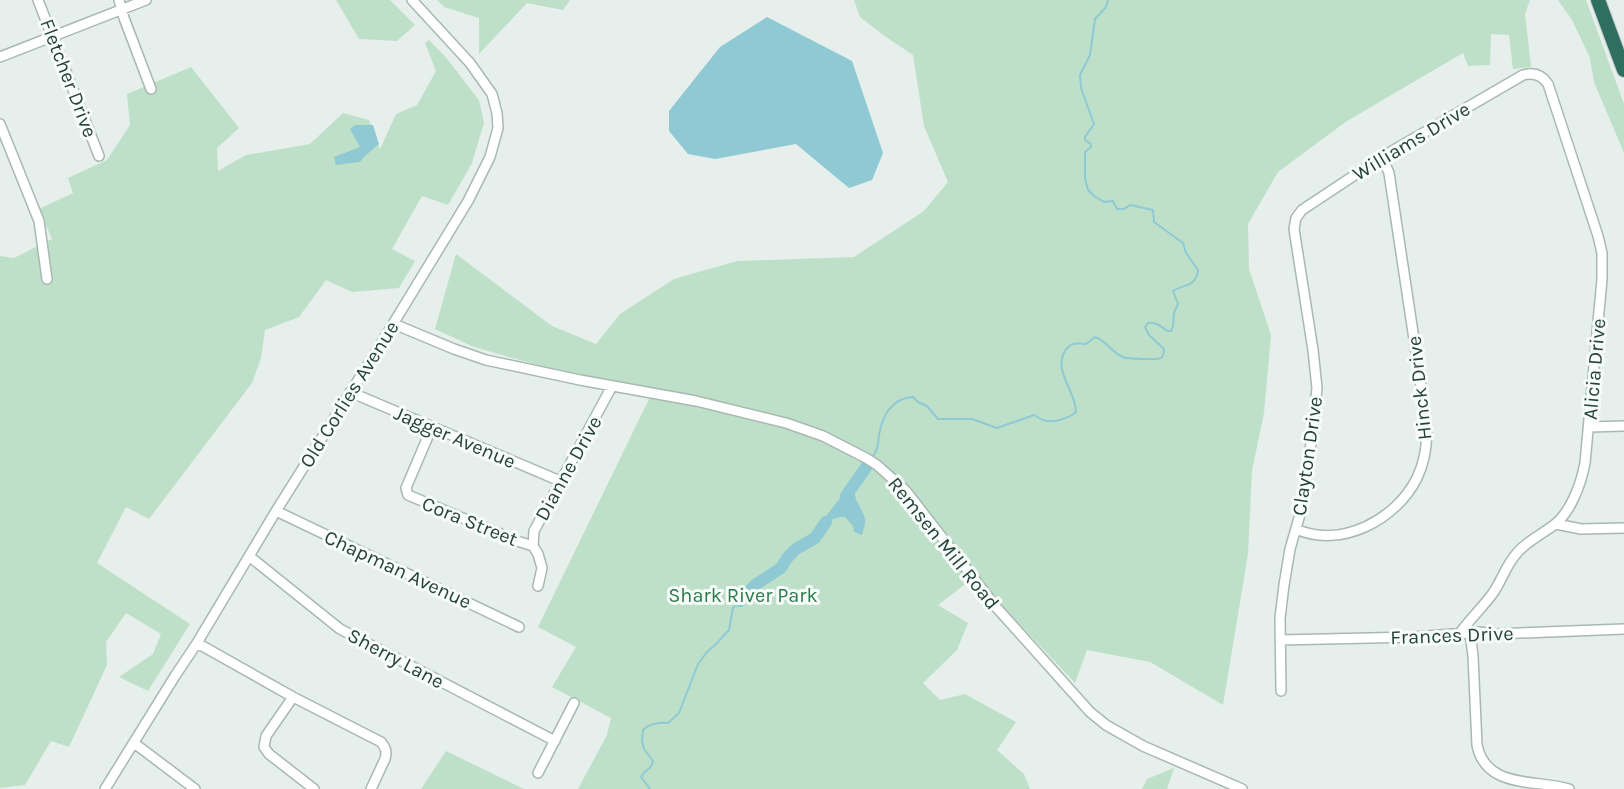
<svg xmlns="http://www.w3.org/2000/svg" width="1624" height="789" font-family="Karla,sans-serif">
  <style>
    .green { fill: #bfe0c8 }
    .water { fill: #8ec9d4 }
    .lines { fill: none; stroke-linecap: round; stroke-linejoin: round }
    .stream { stroke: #8ec9d4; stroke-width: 2 }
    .river { stroke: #8ec9d4; stroke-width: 12 }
    .minor-casing { stroke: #a8b8b2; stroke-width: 12 }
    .highway-casing { stroke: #c2cac8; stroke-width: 16 }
    .minor { stroke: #fff; stroke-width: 9 }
    .highway { stroke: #2f6f62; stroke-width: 14 }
    .labels { text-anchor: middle; stroke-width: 6; stroke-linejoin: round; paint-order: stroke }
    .street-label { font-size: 20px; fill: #24423a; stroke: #f7fbf9 }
    .park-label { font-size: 20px; fill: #2d7a4b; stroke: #f7fbf9 }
  </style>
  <rect width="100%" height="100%" fill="#e6efeb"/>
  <path class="green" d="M336,0H390L415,25L397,41L359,39Z
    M437,0H570L563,10L527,3L479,54V18L444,7Z
    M854,0H1530L1525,14L1531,67L1513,69L1509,35L1491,34L1490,65L1468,66L1463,53L1347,121L1278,172L1248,224L1249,269L1271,335L1264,413L1252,471L1248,554L1223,705L1150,662L1087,650L1075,683L1013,617L972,579L938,605L968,623L957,650L923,683L940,700L965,694L1016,722L997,750L1024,774L1030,789H578L607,735L611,718L552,687L576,647L538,627L650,397L474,347L435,329L456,254L552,326L596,344L620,314L674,279L737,261L854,257L924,211L948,182L924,126L913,55L886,37L860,17Z
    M1558,0H1586L1624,104V157V153L1594,82L1590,58L1572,20Z
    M429,40L444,55L479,100L484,123L472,163L448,205L422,196L392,249L415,261L399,288L352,292L326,280L299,317L265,330L261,358L252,383L149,519L126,507L97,563L190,624L148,691L119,677L153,654L161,634L126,613L106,642L107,665L69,747L51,741L25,785L0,788V256L14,258L52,239L39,209L73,193L68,178L107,160L130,125L127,94L191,67L239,128L217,148L218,171L246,155L310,144L343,113L369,120L380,149L396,114L417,105L436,71L425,43Z
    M446,751L524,789H421Z
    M1174,768L1167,789H1142L1147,779Z"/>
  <path class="water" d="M767,17L852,61L883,153L872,180L849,188L796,144L715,159L688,154L669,131V111L720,47Z
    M355,125H373L379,144L365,156L360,162L336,165L334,157L360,147L350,129Z
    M851,484H855C852,500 862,506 865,519C866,524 863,530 862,535L854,532L853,526L845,517H840L831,520L827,527L819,534L815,530Z"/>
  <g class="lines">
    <path class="stream" d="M872,458C878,450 878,444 879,435C882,416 892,398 913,397L918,402L927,406L938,419H972L997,428L1034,415C1037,417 1040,419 1043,420C1052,424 1069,418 1076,412C1076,391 1053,372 1065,351C1071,342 1077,343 1086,344L1095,337C1106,340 1112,353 1123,357C1127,359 1159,360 1161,358C1164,356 1164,352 1164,349L1149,335L1145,327L1148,323C1156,322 1161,326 1167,331H1171L1173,326L1174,313L1178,304L1173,291C1183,284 1196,288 1198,270L1186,253L1183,243L1154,222L1153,210L1130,205L1124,209H1117L1113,201L1104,202L1094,196L1088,190L1085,178V152L1091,147V144L1085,140V137L1094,124L1081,88L1080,75L1090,55L1095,19L1106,7L1108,0
      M650,789L641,777C644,770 652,770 653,761L644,749L642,741L643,730C648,724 660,722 668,723L679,713L698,664L707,652L716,644L729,630L733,608L746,596L753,585L772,573L787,559L819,534"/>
    <path class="river" d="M846,496L869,463
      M740,601L755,585L781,568L787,558L796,549L815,538L826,522"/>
    <defs>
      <path id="minor" d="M38,0L99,156
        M119,0L124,18L151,89
        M0,57L146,0
        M0,124L39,221L47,279
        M394,324L454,349L486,360L580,380L696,401L786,423L823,436L866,458L877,465L906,491L996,607L1090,712L1106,725L1143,746L1242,789
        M350,392L560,481
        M432,427L406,488L408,495L517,541L533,546
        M1589,427L1624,426
        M276,511L519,627
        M1556,524L1581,529L1624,528
        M1296,529C1341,549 1396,520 1417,478C1426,459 1428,439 1426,419L1389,173L1382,157
        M249,556L340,629L555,741
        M538,586L542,568L538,554L533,546L534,531L612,386
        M1470,632L1473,656L1477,745C1486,789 1534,779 1569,789
        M1280,640L1414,637L1479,632L1495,634L1624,629
        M197,643L293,697
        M1281,691L1280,618L1284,585L1290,549L1301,511L1312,437L1317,388L1313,350L1294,229L1296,218L1302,210L1382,157L1523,75C1534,72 1542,75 1548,84L1598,236L1602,253V279L1585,463C1581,484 1571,512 1554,525C1541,535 1527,541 1517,553C1506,565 1502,580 1493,593C1483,607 1470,619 1460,633
        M134,743L195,789
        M538,773L574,703
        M105,789L175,676L197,643L276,511L379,347L468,201L490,157L498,128L497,113L492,94L470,63L412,0
        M314,789L269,754L264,747L266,736L293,697L381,742C386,748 387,752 385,759L371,789"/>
      <path id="highway" d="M1598,0L1624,70"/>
    </defs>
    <use href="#minor" class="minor-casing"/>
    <use href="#highway" class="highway-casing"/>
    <use href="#minor" class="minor"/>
    <use href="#highway" class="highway"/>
  </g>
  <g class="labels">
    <g class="street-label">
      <text transform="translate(69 78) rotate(69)" y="7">Fletcher Drive</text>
      <text transform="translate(1411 141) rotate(-31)" y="7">Williams Drive</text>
      <text transform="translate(1594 369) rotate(-85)" y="7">Alicia Drive</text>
      <text transform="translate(1419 388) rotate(-96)" y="7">Hinck Drive</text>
      <text transform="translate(349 394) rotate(-58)" y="7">Old Corlies Avenue</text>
      <text transform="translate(455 437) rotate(23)" y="7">Jagger Avenue</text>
      <text transform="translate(1307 456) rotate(-82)" y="7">Clayton Drive</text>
      <text transform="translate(568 468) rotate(-61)" y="7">Dianne Drive</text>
      <text transform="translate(470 521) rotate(22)" y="7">Cora Street</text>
      <text transform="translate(944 543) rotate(51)" y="7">Remsen Mill Road</text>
      <text transform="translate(398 569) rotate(25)" y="7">Chapman Avenue</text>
      <text transform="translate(1452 635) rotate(-2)" y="7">Frances Drive</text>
      <text transform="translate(396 658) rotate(28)" y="7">Sherry Lane</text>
    </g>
    <g class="park-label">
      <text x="743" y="602">Shark River Park</text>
    </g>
  </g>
</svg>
